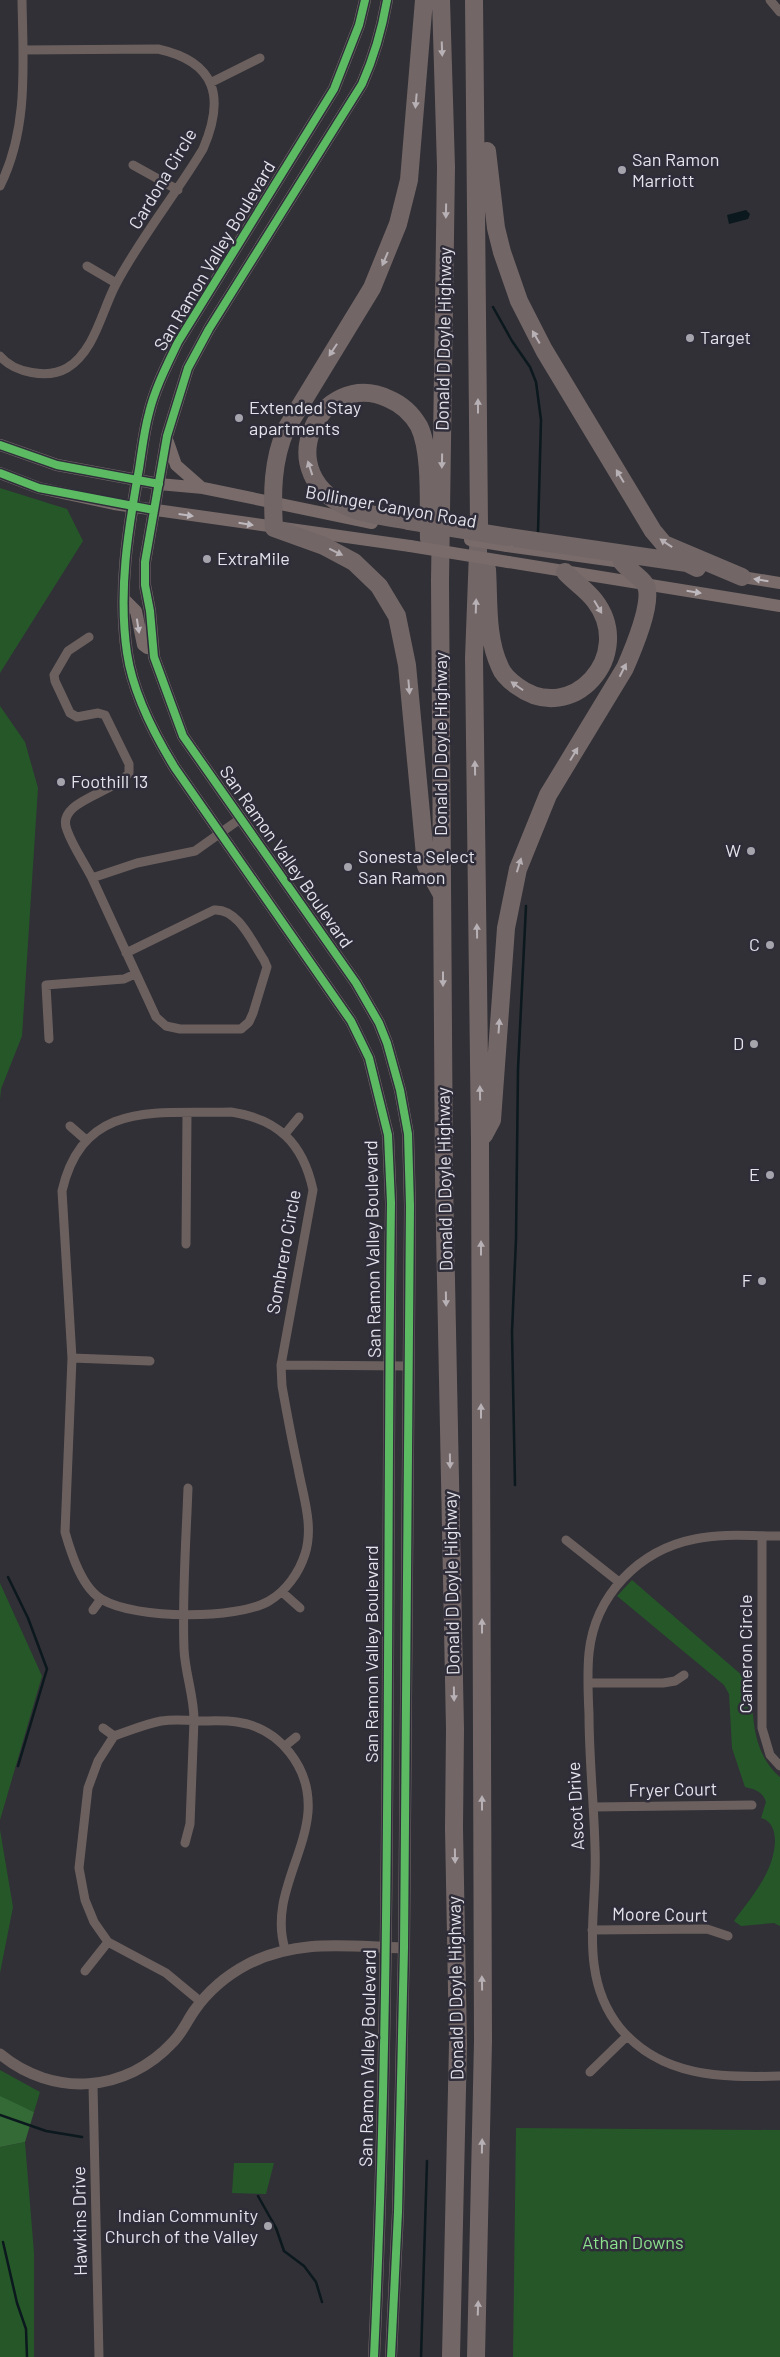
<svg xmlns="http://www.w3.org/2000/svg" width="780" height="2357" font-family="Barlow,sans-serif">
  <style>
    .green { fill: #265729 }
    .forest { fill: #336a36 }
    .water { fill: #0b181d }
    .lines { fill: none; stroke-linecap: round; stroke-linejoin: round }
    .stream { stroke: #0b181d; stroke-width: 2.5 }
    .minor { stroke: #6c605f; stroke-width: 9 }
    .tertiary { stroke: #6c605f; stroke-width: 11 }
    .secondary { stroke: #786b6a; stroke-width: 12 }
    .motorway { stroke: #736666; stroke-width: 18 }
    .secondary-bridge { stroke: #786b6a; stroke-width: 12 }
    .motorway-bridge { stroke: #736666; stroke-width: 18 }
    .cycleway-casing { stroke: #2e2d39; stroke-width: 11 }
    .cycleway { stroke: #5cba63; stroke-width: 8 }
    .oneway { fill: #b7b1b6 }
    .oneway2 { fill: #beb9be }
    .poi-dot { fill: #a5a4ac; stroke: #2e2d39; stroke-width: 2 }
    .labels { text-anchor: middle; stroke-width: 5; stroke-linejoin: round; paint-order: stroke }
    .poi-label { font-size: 18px; fill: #e4e3eb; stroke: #2e2d39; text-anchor: start }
    .street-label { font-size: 18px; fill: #e4e3eb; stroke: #2e2d39 }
    .park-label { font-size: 18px; fill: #8ce28d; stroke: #2e2d39 }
  </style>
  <rect width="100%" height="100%" fill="#303036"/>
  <path class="green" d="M0,488L67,509L83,541L0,673Z
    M0,706L25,742L38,788L22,1036L1,1089L0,1100Z
    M632,1580L752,1684C752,1717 753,1754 780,1777V1926L774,1923L741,1926L734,1921C752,1896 773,1874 775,1842C775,1831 772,1821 761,1818L766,1802C763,1792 755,1789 745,1787L732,1748L729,1694L724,1685L617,1596Z
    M0,1583L42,1676L0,1820Z
    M0,1830L13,1907L0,1973Z
    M0,2070L40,2092L34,2112L23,2107L0,2128Z
    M516,2128L780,2130V2357H513Z
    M25,2142L34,2253V2357H0V2147Z
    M234,2163H274L266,2194L232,2193Z"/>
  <path class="forest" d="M0,2096L34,2112L25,2142L0,2147Z"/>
  <path class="water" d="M746,210L750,214L748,219L729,224L727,215Z"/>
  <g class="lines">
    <path class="stream" d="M493,307L512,341L530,367L536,382L541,420L538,532
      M515,1485L512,1332L516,1239L518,1069L526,906
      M8,1577L28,1618L47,1669L18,1766
      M0,2115L46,2131L82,2137
      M258,2196L276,2228L284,2251L304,2266L316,2282L322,2302
      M3,2242L17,2303L26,2329L27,2357
      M421,2357L427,2161"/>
    <path class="minor" d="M770,0L780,12
      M210,83L260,58
      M133,165L178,190
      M0,186C29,128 23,63 22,0
      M87,266L116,283
      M0,356C14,373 48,379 67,368C95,351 102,310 116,284C141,237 176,194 203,149C225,98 217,62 158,49L23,50
      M89,637L68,651L54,675L55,681L70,713L77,717L98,713L105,715L129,764V773C113,794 55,801 67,830C73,847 84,862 92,878L137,863L195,851L240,819
      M92,878L156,1017L166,1026L180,1029H241L249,1022L253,1013L267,967L264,960C252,942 238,908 214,910L126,953
      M49,1039L46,985L124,979L135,974
      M231,1112C278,1119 303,1143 313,1190L281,1365L282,1386C287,1414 292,1441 298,1468C303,1496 314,1526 305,1554C299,1573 286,1591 269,1601C236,1620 136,1619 103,1600C82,1589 71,1553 65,1532L72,1358L62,1191C83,1099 157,1114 231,1112Z
      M70,1126L86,1140
      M285,1134L299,1117
      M186,1244L187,1113
      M72,1358L150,1361
      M281,1365L409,1366
      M762,1536V1728L770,1755L780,1766
      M780,1536C752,1536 722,1533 695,1539C639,1550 595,1595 589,1653C587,1673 588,1694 589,1714C589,1759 594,1803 595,1848C598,1909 577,1975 620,2028C661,2077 721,2078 780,2076
      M566,1540L619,1582
      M282,1592L300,1608
      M93,1610L101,1599
      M588,1683H663L675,1681L684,1675
      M103,1728L114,1736
      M285,1746L296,1737
      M593,1807L752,1805
      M185,1843L190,1824L194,1720C194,1696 185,1673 184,1649C182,1595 186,1542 188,1488
      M592,1930L707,1929L728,1936
      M85,1971L108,1942
      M201,2002L166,1973L108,1942L94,1922L85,1900L79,1868L88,1788L98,1761L114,1736C129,1731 145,1724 161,1721C173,1719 187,1720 199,1721C211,1721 224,1720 237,1722C280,1728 311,1768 308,1812C304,1859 270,1900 285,1949
      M590,2072L627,2036
      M93,2085L99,2357"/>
    <path class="tertiary" d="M0,2054C53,2098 126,2093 173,2042C182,2033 187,2021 194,2011C208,1991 227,1975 248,1964C299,1938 349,1947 404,1948"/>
    <path class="secondary" d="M365,0L359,25L334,89L178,342C167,365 155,388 149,413C144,431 142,450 139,469C128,530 118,591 127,653C133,694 154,734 175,768L351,1021L369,1058L388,1135L391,1203C386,1588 392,1973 374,2357
      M387,0C382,29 374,57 362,84L209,329L188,368L167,436L145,562V585L150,611L154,657L183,736L356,983L379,1023L387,1043L400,1090L408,1134L410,1206L404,1948L398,2212L391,2357
      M168,442L176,465L201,487
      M0,445L57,465L159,484L203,488L372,523
      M0,473L39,488L114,504L410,546
      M507,546L629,563
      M508,562L780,606
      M736,576L780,583
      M124,599L136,611L143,645L147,648H153"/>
    <path class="motorway" d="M424,0L409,180L398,224L372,288L286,429C272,461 272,494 274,528L324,546L354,562L379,586L397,616L407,665L426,866L441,893
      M441,0L446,167L440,581L444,1180L455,1729L454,1828L458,2044L451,2357
      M474,0L479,525L474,658L480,1142L483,2041L476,2357
      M487,151L496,228L502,252L519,301L544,350L653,531L664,544L742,577
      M409,521C391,517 370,516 353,509C265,477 320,366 389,399C401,404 412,414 419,426C432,453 428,508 429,539
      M508,537L687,563L697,568
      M487,569C489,600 486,638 500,667C503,675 510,681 517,686C572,727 636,655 595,601C587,590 574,582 565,572
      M484,1135L492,1120L506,928L518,869L548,795L625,668C632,652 655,599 645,584C640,576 628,570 622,562"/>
    <path class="secondary-bridge" d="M470,540L507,546
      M410,546L508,562"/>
    <path class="motorway-bridge" d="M409,521L508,537"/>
    <defs>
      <path id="cycleway" d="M365,0L359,25L334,89L178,342C167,365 155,388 149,413C144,431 142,450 139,469C128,530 118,591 127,653C133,694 154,734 175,768L351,1021L369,1058L388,1135L391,1203C386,1588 392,1973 374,2357
        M387,0C382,29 374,57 362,84L209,329L188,368L167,436L145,562V585L150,611L154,657L183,736L356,983L379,1023L387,1043L400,1090L408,1134L410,1206L404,1948L398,2212L391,2357
        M0,445L57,465L159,484
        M0,473L39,488L154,510"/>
    </defs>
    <use href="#cycleway" class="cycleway-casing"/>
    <use href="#cycleway" class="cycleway"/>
  </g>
  <defs><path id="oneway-solid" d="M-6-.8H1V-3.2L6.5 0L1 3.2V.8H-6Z" transform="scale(1.25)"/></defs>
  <g class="oneway">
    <use href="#oneway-solid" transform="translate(442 49) rotate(88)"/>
    <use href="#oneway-solid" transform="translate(416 101) rotate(95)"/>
    <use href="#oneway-solid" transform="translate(446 211) rotate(91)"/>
    <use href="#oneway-solid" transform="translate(385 259) rotate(113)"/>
    <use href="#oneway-solid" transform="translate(536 337) rotate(-120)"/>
    <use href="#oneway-solid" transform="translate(333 350) rotate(123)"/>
    <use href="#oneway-solid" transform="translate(478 406) rotate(-90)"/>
    <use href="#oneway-solid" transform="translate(442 461) rotate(91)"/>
    <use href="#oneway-solid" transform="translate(310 468) rotate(-108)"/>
    <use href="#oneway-solid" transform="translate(620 476) rotate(-121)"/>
    <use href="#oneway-solid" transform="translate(666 543) rotate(-146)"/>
    <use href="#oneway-solid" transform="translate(336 552) rotate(26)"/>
    <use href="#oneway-solid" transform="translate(476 606) rotate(-88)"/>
    <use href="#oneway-solid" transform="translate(598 607) rotate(59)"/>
    <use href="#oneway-solid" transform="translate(623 670) rotate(-63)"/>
    <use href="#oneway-solid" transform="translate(517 686) rotate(-145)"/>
    <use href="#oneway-solid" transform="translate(409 687) rotate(85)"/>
    <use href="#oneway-solid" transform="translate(574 754) rotate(-59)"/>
    <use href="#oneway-solid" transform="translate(475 768) rotate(-91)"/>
    <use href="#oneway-solid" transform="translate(519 865) rotate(-73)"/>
    <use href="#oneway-solid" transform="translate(477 931) rotate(-91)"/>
    <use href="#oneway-solid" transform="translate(443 979) rotate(90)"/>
    <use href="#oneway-solid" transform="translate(499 1026) rotate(-86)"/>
    <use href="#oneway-solid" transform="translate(480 1093) rotate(-91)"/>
    <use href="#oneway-solid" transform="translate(481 1248) rotate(-90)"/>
    <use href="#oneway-solid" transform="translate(446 1299) rotate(89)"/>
    <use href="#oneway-solid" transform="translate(481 1411) rotate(-90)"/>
    <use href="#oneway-solid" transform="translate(450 1461) rotate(89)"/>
    <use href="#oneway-solid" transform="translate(482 1626) rotate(-90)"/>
    <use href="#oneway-solid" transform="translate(454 1694) rotate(89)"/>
    <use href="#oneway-solid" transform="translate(482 1803) rotate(-90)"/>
    <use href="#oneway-solid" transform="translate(455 1856) rotate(89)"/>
    <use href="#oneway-solid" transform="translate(482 1983) rotate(-91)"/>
    <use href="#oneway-solid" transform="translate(482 2146) rotate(-89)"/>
    <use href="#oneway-solid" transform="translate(478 2308) rotate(-88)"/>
  </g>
  <g class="oneway2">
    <use href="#oneway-solid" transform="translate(186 515) rotate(8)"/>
    <use href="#oneway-solid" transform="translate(246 524) rotate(9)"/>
    <use href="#oneway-solid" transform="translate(761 580) rotate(-171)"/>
    <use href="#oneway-solid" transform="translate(694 592) rotate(9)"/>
    <use href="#oneway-solid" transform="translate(138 626) rotate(81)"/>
  </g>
  <g class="poi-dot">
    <circle cx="622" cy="170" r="5"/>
    <circle cx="690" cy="338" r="5"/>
    <circle cx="239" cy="418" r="5"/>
    <circle cx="207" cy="559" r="5"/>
    <circle cx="61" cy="782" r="5"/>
    <circle cx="751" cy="851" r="5"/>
    <circle cx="348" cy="867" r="5"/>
    <circle cx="770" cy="945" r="5"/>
    <circle cx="754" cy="1044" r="5"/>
    <circle cx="770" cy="1175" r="5"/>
    <circle cx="762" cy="1281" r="5"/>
    <circle cx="268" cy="2226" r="5"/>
  </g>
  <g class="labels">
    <g class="poi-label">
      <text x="632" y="166">San Ramon<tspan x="632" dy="21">Marriott</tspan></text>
      <text x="700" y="344">Target</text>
      <text x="249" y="414">Extended Stay<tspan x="249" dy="21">apartments</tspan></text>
      <text x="217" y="565">ExtraMile</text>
      <text x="71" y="788">Foothill 13</text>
      <text x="741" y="857" text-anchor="end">W</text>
      <text x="358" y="863">Sonesta Select<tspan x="358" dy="21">San Ramon</tspan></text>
      <text x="760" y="951" text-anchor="end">C</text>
      <text x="744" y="1050" text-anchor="end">D</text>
      <text x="760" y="1181" text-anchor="end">E</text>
      <text x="752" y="1287" text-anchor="end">F</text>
      <text x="258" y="2222" text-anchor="end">Indian Community<tspan x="258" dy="21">Church of the Valley</tspan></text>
    </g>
    <g class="street-label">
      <text transform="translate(163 179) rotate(-59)" y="6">Cardona Circle</text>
      <text transform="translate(215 256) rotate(-59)" y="6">San Ramon Valley Boulevard</text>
      <text transform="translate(444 339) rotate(-89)" y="6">Donald D Doyle Highway</text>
      <text transform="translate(391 507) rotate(10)" y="6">Bollinger Canyon Road</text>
      <text transform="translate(441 744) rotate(-90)" y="6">Donald D Doyle Highway</text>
      <text transform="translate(286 857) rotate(55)" y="6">San Ramon Valley Boulevard</text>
      <text transform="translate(445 1179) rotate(-91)" y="6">Donald D Doyle Highway</text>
      <text transform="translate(373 1249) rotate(-91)" y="6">San Ramon Valley Boulevard</text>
      <text transform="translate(284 1252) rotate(-80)" y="6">Sombrero Circle</text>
      <text transform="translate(452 1583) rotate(-91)" y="6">Donald D Doyle Highway</text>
      <text transform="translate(372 1654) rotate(-90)" y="6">San Ramon Valley Boulevard</text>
      <text transform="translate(746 1654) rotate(-90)" y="6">Cameron Circle</text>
      <text transform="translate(673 1790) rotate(-1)" y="6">Fryer Court</text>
      <text transform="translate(576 1806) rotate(-93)" y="6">Ascot Drive</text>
      <text transform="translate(660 1915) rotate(1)" y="6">Moore Court</text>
      <text transform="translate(456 1988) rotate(-91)" y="6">Donald D Doyle Highway</text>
      <text transform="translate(368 2058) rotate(-89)" y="6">San Ramon Valley Boulevard</text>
      <text transform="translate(80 2221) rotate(-91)" y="6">Hawkins Drive</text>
    </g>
    <g class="park-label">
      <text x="633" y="2249">Athan Downs</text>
    </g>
  </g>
</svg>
